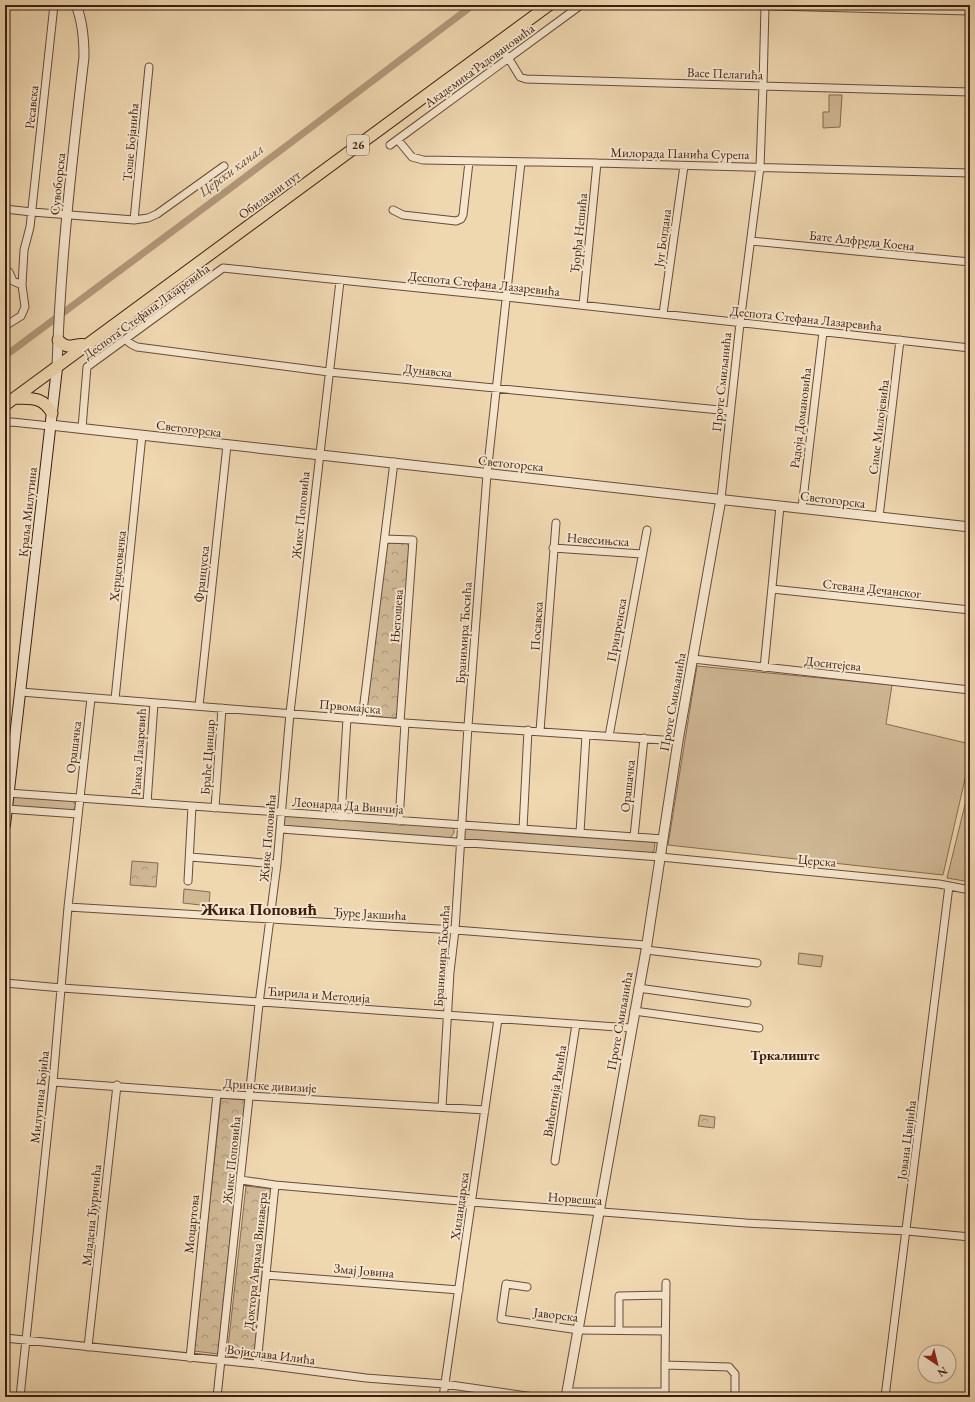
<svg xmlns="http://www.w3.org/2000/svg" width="975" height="1402" font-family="'EB Garamond',serif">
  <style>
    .grass { fill: #d0b895; stroke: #866b53 }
    .park { fill: url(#park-crowns); stroke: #866b53 }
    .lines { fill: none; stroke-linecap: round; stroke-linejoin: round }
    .canal { stroke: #b2987a; stroke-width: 7 }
    .minor-casing { stroke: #684c39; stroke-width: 9 }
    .tertiary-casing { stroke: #684c39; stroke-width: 11 }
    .secondary-casing { stroke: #3b1e11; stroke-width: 12 }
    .primary-casing { stroke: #3b1e11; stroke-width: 13 }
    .minor { stroke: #f5e5cc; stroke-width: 7 }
    .tertiary { stroke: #f5e5cc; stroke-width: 9 }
    .secondary { stroke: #f5e5cc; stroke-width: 10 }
    .primary { stroke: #efd7b0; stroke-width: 11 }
    .labels { text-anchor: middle; stroke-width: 4; stroke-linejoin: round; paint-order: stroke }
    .shield { fill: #f5e5cc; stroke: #735a49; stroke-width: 1 }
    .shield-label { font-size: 12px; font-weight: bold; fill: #3b1e11 }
    .street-label { font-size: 13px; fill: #3b1e11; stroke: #f5e5cc }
    .water-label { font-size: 14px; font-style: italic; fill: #654936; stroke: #f5e5cc }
    .neighbourhood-label { font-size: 14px; font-weight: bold; fill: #3b1e11; stroke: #f5e5cc }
    .district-label { font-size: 17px; font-weight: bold; fill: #3b1e11; stroke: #f5e5cc }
  </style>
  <defs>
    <pattern id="park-crowns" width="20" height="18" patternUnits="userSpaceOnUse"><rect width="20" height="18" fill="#d0b895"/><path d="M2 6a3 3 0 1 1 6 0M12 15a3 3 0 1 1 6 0" fill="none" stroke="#aa9578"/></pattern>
  </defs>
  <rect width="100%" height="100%" fill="#efd7b0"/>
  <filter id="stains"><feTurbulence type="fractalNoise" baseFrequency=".005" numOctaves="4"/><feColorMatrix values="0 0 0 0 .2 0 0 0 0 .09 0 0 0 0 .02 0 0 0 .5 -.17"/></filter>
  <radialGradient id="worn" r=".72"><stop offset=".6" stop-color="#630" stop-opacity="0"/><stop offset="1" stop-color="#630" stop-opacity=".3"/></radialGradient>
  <path class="grass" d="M829,95H842L840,127L823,128V112H829Z
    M697,666L892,685L886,724L970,744V757L943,875L668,845Z
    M970,784V882L947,878Z
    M14,796L72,800L76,805L74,810L15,807L11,804L12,798Z
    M288,816L452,827L454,830V833L450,838L286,827L283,823C283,819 284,817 288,816Z
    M467,828L653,842L655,844L654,851L650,853L465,840L464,839V830Z
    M184,889L210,892L209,906L183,903Z
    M799,953L823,956L821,967L798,964Z"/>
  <path class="park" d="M390,543H409L410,545L398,716L392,719L366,714L387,544Z
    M132,861L158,863L156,887L130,885Z
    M221,1098L245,1100L218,1354L194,1351Z
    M700,1115L715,1117L714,1128L698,1126Z
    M246,1186L272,1189L254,1359L227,1356Z"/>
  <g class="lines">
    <path class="canal" d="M5,356L236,184L473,5"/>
    <defs>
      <path id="minor" d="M734,5L970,11
        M496,44L509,59L520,77L526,79L970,92
        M398,140L412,157L423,160L597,163L970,173
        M390,145L581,5
        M5,209L32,212L134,220L148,218L157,214L224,166
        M393,210L403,215L456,221L461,219L463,215L469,162
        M134,220L149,67
        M751,241L970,262
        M5,269L9,272L13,281L22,285
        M583,305L597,163
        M663,314L684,166
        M5,326L21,316L25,307L22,285L24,250L30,227L54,5
        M126,340L131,344L137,347L329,372L730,411
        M5,423L12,422L50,426
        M82,428L87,367L223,268L507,297L970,348
        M721,499L740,323L760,167L763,86L765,6
        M802,508L823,332
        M879,517L900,340
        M385,539L413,540L400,722
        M553,548L642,554
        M772,589L970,610
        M693,659L970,690
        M764,668L780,506
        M21,692L405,723L678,741
        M115,699L142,435
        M199,706L227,445
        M362,719L394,462
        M540,731L556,523
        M609,736L647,530
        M8,793L663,839
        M147,803L154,703
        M215,808L222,708
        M7,809L78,814
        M341,817L347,718
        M399,821L405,723
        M281,829L660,857L939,884L970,890
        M523,829L528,730
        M580,833L586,735
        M634,837L644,738
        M190,857L277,864
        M188,881L192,806
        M68,907L455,930L646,945
        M646,950L757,963
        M5,983L62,988L631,1028
        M638,988L747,1003
        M634,1011L759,1028
        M53,1082L217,1094L485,1110
        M442,1107L450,972L455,930L468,726L487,474L521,162
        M555,1161L576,1024
        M241,1180L275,1185L471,1202L746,1223L907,1231L970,1237
        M266,1275L459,1290
        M666,1283L665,1365L729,1367L735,1374V1397
        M527,1287L506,1284L501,1319L579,1330L665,1331
        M619,1330V1296L666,1295
        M5,1338L257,1364L366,1378L444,1384L534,1397
        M88,1347L117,1085
        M190,1358L217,1094
        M257,1364L275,1185
        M567,1392H665
        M20,1397L53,1082L68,907L91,698
        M217,1397L259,1004L277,864L290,713L340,281
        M443,1397L498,1019
        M665,1397V1365
        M885,1397L949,886"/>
      <path id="tertiary" d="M57,368C60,264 72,160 84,57C84,39 83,22 76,5
        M50,425L970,527
        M566,1397L646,950L678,741L721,499"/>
      <path id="secondary" d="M5,825L57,368"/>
      <path id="primary" d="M58,340C69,352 74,342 87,345
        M15,398C32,399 42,396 52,413
        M5,405L549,5"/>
    </defs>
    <use href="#minor" class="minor-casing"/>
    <use href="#tertiary" class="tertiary-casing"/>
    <use href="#secondary" class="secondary-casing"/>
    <use href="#primary" class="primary-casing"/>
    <use href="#minor" class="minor"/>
    <use href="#tertiary" class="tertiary"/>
    <use href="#secondary" class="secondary"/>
    <use href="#primary" class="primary"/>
  </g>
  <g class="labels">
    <rect class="shield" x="347" y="135" width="22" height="20" rx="3"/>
    <g class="shield-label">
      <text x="358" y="149">26</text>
    </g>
    <g class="street-label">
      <text transform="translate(479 65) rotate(-36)" y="5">Академика Радовановића</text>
      <text transform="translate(725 73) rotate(2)" y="5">Васе Пелагића</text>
      <text transform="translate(31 107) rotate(-84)" y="5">Ресавска</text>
      <text transform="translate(130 142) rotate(-85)" y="5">Тоше Бојанића</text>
      <text transform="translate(680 153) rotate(1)" y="5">Милорада Панића Сурепа</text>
      <text transform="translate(57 184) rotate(-84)" y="5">Сувоборска</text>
      <text transform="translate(269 194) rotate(-36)" y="5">Обилазни пут</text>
      <text transform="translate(578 233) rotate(-84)" y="5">Ђорђа Нешића</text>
      <text transform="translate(662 238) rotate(-82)" y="5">Југ Богдана</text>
      <text transform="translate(862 240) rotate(6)" y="5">Бате Алфреда Коена</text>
      <text transform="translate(484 283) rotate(6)" y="5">Деспота Стефана Лазаревића</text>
      <text transform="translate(146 311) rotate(-36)" y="5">Деспота Стефана Лазаревића</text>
      <text transform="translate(806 318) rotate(6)" y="5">Деспота Стефана Лазаревића</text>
      <text transform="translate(428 370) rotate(5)" y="5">Дунавска</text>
      <text transform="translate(721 382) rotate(-84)" y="5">Проте Смиљанића</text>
      <text transform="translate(800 418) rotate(-83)" y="5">Радоја Домановића</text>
      <text transform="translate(878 427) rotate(-83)" y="5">Симе Милојевића</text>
      <text transform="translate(189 428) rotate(7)" y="5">Светогорска</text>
      <text transform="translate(511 463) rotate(6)" y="5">Светогорска</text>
      <text transform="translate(833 499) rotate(7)" y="5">Светогорска</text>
      <text transform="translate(27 512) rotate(-84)" y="5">Краља Милутина</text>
      <text transform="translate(300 515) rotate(-84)" y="5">Жике Поповића</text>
      <text transform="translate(598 539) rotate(4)" y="5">Невесињска</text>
      <text transform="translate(117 566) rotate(-84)" y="5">Херцеговачка</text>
      <text transform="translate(201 574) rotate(-84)" y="5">Француска</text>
      <text transform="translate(872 588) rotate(6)" y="5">Стевана Дечанског</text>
      <text transform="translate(396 616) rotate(-86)" y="5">Његошева</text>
      <text transform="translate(536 626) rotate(-86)" y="5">Посавска</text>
      <text transform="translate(616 630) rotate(-80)" y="5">Призренска</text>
      <text transform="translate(463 633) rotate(-86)" y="5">Бранимира Ћосића</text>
      <text transform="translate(833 663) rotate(6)" y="5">Доситејева</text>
      <text transform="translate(672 702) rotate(-80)" y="5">Проте Смиљанића</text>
      <text transform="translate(350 706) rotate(5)" y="5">Првомајска</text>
      <text transform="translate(73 747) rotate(-83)" y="5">Орашачка</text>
      <text transform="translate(138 752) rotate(-86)" y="5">Ранка Лазаревић</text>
      <text transform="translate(207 757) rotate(-86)" y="5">Браће Цинцар</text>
      <text transform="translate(627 786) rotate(-84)" y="5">Орашачка</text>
      <text transform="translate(348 805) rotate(4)" y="5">Леонарда Да Винчија</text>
      <text transform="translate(267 838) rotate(-85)" y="5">Жике Поповића</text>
      <text transform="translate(817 860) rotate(5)" y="5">Церска</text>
      <text transform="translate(370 913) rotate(3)" y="5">Ђуре Јакшића</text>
      <text transform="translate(441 956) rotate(-86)" y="5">Бранимира Ћосића</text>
      <text transform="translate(319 994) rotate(4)" y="5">Ћирила и Методија</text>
      <text transform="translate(619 1021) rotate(-80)" y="5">Проте Смиљанића</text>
      <text transform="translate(270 1085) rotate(3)" y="5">Дринске дивизије</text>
      <text transform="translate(554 1091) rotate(-81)" y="5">Вићентија Ракића</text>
      <text transform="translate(39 1097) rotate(-84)" y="5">Милутина Бојића</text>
      <text transform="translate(906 1140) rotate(-83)" y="5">Јована Цвијића</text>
      <text transform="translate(231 1160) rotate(-84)" y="5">Жике Поповића</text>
      <text transform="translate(575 1198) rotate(4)" y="5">Норвешка</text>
      <text transform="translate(459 1206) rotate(-82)" y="5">Хиландарска</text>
      <text transform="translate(91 1215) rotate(-84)" y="5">Младена Ђуричића</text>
      <text transform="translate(191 1224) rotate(-84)" y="5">Моцартова</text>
      <text transform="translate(255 1261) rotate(-84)" y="5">Доктора Аврама Винавера</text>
      <text transform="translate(364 1270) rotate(5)" y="5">Змај Јовина</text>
      <text transform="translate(556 1314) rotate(7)" y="5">Јаворска</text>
      <text transform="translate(271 1354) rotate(7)" y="5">Војислава Илића</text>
    </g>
    <g class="water-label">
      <text transform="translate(231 170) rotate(-37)" y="5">Церски канал</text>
    </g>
    <g class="neighbourhood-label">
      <text x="785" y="1060">Тркалиште</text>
    </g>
    <g class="district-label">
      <text x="259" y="915">Жика Поповић</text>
    </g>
  </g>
  <rect width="975" height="1402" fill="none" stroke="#efd7b0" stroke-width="20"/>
  <rect x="6" y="6" width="963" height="1390" fill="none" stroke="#3b1e11" stroke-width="2"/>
  <rect x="10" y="10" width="955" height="1382" fill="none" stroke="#3b1e11"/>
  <g transform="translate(937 1364) rotate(145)"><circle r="19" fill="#f5e5cc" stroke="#ab9581"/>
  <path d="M0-3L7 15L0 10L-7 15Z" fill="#8f2418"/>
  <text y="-6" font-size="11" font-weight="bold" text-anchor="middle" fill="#3b1e11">N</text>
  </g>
  <rect width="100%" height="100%" filter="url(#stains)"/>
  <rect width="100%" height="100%" fill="url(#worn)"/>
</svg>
